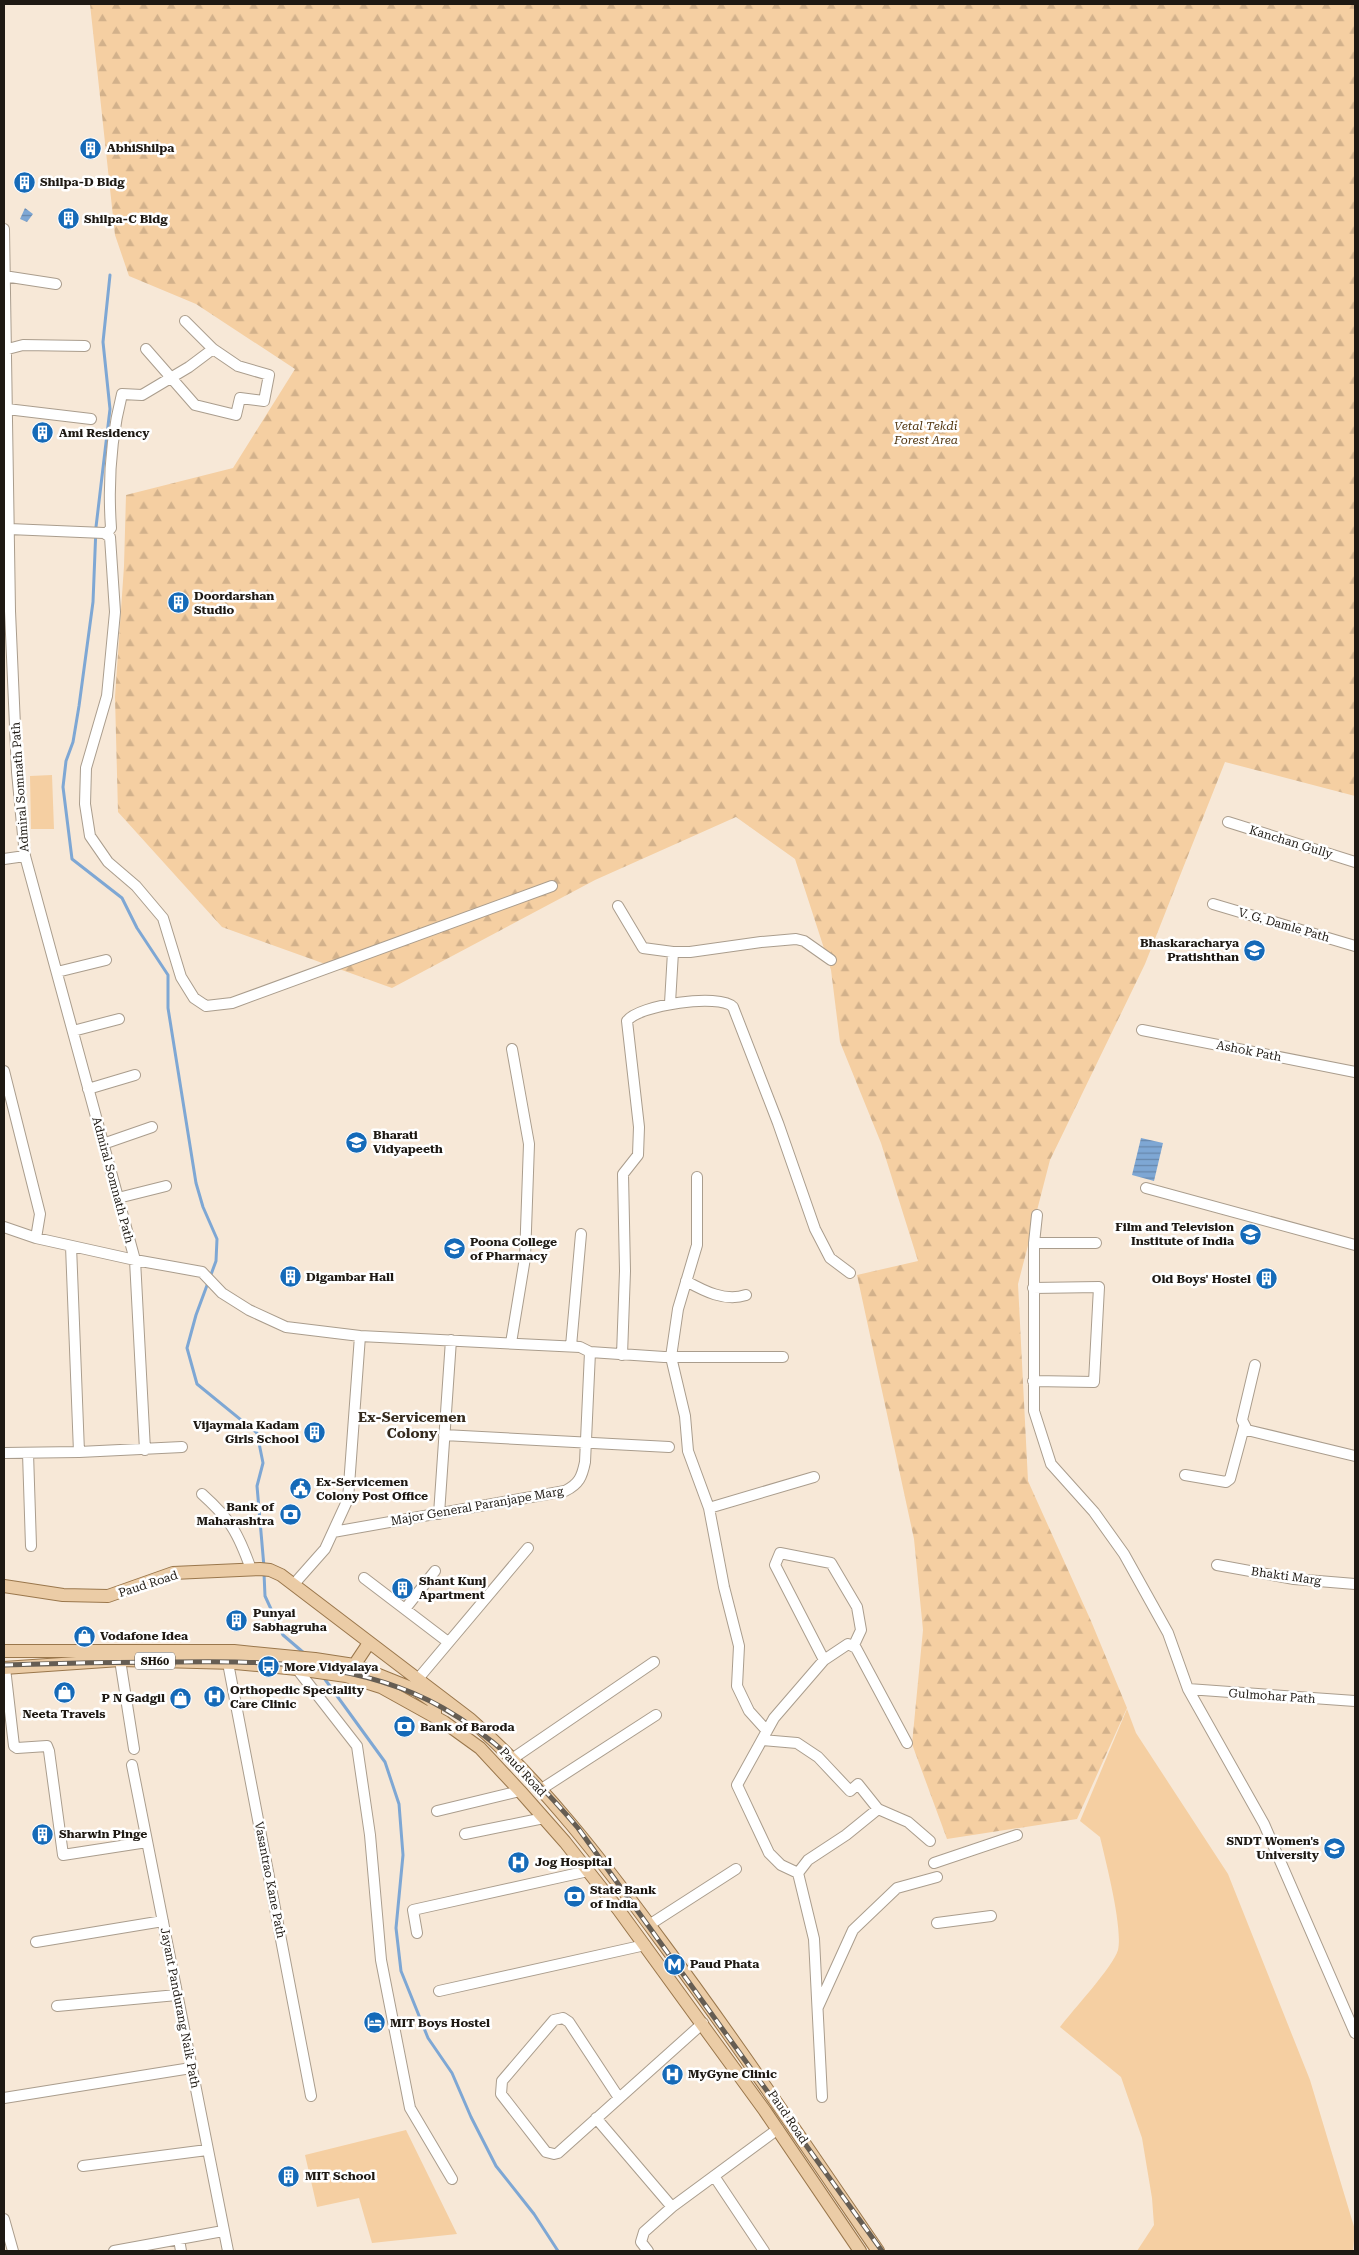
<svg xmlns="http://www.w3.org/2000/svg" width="1359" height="2255" font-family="'Roboto Serif',serif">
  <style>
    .grass { fill: #f5cfa2 }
    .forest { fill: url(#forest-firs) }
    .water { fill: url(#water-rules) }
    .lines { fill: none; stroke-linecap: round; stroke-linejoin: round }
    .stream { stroke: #7ea7d4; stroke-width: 3 }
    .minor-casing { stroke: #aa9d8d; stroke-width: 12 }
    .major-casing { stroke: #9a774c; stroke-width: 14 }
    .minor { stroke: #fff; stroke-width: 10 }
    .major { stroke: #ebcca6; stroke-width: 12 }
    .rail-casing { stroke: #655d53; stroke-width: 5 }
    .rail { stroke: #fff; stroke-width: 3; stroke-dasharray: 9; stroke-linecap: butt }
    .labels { text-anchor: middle; stroke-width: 5; stroke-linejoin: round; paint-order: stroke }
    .shield { fill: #fff; stroke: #625e5a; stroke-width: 1 }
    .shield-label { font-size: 11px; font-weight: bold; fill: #1e1913 }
    .poi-label { font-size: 12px; font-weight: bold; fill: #1e1913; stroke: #fff; text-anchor: start }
    .park-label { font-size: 12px; font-style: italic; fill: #52360f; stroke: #fff }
    .street-label { font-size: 12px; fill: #1e1913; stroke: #fff }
    .neighbourhood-label { font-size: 14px; font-weight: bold; fill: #362b1e; stroke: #fff }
  </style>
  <defs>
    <pattern id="forest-firs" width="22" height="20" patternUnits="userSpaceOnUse" patternTransform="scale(1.25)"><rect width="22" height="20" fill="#f5cfa2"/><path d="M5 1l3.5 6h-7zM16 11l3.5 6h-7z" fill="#d2b18b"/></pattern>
    <pattern id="water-rules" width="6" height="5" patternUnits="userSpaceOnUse" patternTransform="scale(1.25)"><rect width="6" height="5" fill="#7ea7d4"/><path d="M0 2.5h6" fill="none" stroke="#6787ab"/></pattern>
  </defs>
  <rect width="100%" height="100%" fill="#f7e8d7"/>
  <path class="grass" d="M52,775L54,829H31L30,776Z
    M1127,1709L1136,1733L1228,1874L1310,2080L1355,2230L1353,2251H1137L1154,2225L1152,2198L1142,2138L1121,2077L1060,2027C1072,2011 1113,1967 1118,1950C1123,1928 1106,1862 1100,1837L1080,1821Z
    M406,2130L457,2234L372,2243L359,2198L317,2207L305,2155Z"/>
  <path class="forest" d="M90,4H1355V796L1225,762L1145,964L1050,1160L1018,1284L1028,1481L1091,1621L1127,1708L1077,1819L947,1839L912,1744L923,1630L914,1539L857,1275L918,1261L881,1143L840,1042L831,970L795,859L736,817L595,880L392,988L222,927L118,812L115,697L124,566L126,495L233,468L295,369L196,304L129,276L115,235Z"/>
  <path class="water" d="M25,208L33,214L27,222L20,219Z
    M1141,1138L1163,1143L1154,1181L1132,1175Z"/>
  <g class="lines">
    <path class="stream" d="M110,275L103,342L110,409L96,527L93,602L79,706L73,742L66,761L63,787L72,859L122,898L137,928L168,975V1008L196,1183L203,1207L217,1239L216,1261L196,1315L187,1348L197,1384L257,1433L263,1463L257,1486L264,1567
      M264,1573L265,1596L283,1635L304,1653
      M324,1678L385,1762L399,1804L403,1855L396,1928L401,1971L428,2038L452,2073L471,2117L496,2166L534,2214L558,2251"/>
    <defs>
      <path id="minor" d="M4,229L10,611L17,772L25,856L135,1260L145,1450
        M4,276L56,284
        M146,349L195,405L236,415L240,398L264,401L269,375L238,366L213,349L185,321
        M4,350L23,345L85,346
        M7,409L91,419
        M9,529L104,533L110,537L115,612L107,696L86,768L85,804L90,836L108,862L136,886L163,918L181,977L194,998L206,1006L232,1003L552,886
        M106,534L111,528C108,485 111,437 122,394L142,395L189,367L213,349
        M1228,822L1355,862
        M4,859L25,856
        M1213,904L1355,946
        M618,906L643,948L673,952
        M57,972L106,960
        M670,1003L673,952H690L761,942L796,939L804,941L831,960
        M1142,1030L1355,1072
        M73,1031L119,1019
        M4,1071L40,1214L36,1238
        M88,1089L135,1075
        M103,1144L152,1127
        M697,1177V1245L678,1309L671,1357L685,1416L688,1451L709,1508L724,1587L739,1646L737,1686L749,1711L767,1731
        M1146,1188L1355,1245
        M118,1198L166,1186
        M4,1227L36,1238L135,1260L202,1272L222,1293L249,1310L286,1327L360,1336L580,1347L590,1352L664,1357H783
        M1034,1243L1037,1215
        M1096,1243H1034V1411L1051,1464L1094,1512L1124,1554L1168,1633L1188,1689L1264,1824L1355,2033
        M686,1281C704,1291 725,1302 746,1295
        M511,1343L525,1258L529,1144L512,1049
        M571,1346L581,1234
        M622,1355L625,1271L623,1174L638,1155L639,1127L627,1021C638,1005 720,993 733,1007L778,1123L815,1229L830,1258L850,1273
        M1255,1365L1242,1420L1247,1430L1355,1456
        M1033,1381L1094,1382L1099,1287L1033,1288
        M444,1435L669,1447
        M79,1452L182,1447
        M4,1453L79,1452L71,1246
        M28,1453L31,1546
        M1185,1475L1226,1482L1230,1479L1244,1427
        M202,1494C231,1520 238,1533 251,1569
        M709,1508L814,1477
        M439,1514L451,1340
        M333,1532L565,1491C579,1484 582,1477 585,1462L590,1352
        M1217,1565L1294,1579L1355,1584
        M364,1578L448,1642
        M294,1584L325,1549L348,1499L360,1336
        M405,1609L435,1571
        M120,1660L134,1749
        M824,1660L775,1565L780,1553L831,1563L857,1607L861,1630L854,1645
        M228,1663L311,2096
        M5,1668L14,1746L17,1748L47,1746L49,1751L63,1855L147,1842
        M297,1669L357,1746L370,1835L381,1960L410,2108L452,2179
        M417,1680L528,1548
        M1188,1689L1355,1701
        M762,1740L797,1743L818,1757L850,1791L858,1784L878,1809
        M512,1759L654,1662
        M132,1765L228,2251
        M540,1790L656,1715
        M437,1811L520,1791
        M465,1834L544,1818
        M934,1863L1017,1835
        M798,1873L808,1860L846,1835L878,1809L908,1822L930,1841
        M937,1923L991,1916
        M649,1925L736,1869
        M417,1933L413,1910L588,1871
        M36,1942L163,1921
        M439,1991L645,1945
        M57,2006L177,1995
        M818,2007L853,1930L897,1888L937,1877
        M822,2097L814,1939L798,1873L781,1865L769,1853L737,1785L774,1718L824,1660L848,1644L856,1648L907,1743
        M4,2098L191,2068
        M619,2098L569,2022L563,2018L554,2020L502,2081L501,2094L546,2152L554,2154L558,2153L703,2023
        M596,2118L672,2207
        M83,2166L207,2150
        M714,2176L764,2251
        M4,2219L13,2251
        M179,2239L181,2251
        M114,2251L223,2231
        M648,2251L641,2242L644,2232L672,2207L778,2129"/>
      <path id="major" d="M4,1586L63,1595L108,1596L173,1573L260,1569L270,1570L281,1575L470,1719C543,1783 604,1863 662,1942C737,2043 807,2147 878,2251
        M4,1651H234L315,1659L354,1665L416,1690L432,1701L435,1708V1716
        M4,1668L120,1660L235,1663L297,1669L346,1676L381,1687L444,1722L480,1748L520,1791L565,1842L618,1909L765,2111L860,2251
        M351,1670L369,1643"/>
    </defs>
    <use href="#minor" class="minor-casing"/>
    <use href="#major" class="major-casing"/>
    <use href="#minor" class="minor"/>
    <use href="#major" class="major"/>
    <defs>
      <path id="rail" d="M4,1665C61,1663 117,1662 174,1662C265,1661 361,1661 443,1708C497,1739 538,1781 578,1828L882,2251"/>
    </defs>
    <use href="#rail" class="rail-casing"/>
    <use href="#rail" class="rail"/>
  </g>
  <defs>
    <symbol id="building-disc" viewBox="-11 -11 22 22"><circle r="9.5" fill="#156ab8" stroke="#fff"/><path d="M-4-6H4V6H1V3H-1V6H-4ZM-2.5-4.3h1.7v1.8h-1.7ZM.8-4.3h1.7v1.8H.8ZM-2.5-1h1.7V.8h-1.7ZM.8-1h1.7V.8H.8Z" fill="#fff"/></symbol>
    <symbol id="school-disc" viewBox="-11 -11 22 22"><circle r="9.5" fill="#156ab8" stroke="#fff"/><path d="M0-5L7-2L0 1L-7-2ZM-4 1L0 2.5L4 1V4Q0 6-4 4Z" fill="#fff"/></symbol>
    <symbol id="university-disc" viewBox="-11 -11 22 22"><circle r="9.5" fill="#156ab8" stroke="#fff"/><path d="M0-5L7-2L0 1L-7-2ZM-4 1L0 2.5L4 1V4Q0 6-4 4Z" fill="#fff"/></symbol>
    <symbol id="civic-disc" viewBox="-11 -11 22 22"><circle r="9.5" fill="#156ab8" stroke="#fff"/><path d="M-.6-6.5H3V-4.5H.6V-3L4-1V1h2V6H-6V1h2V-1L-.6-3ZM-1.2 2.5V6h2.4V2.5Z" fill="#fff"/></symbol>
    <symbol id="bank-disc" viewBox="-11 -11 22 22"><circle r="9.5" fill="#156ab8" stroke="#fff"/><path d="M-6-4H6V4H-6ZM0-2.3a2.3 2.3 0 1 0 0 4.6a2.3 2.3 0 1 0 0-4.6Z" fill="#fff"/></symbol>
    <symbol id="shop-disc" viewBox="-11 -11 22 22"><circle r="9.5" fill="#156ab8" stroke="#fff"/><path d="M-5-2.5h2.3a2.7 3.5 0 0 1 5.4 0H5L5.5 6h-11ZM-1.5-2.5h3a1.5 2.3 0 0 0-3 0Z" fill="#fff"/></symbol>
    <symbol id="bus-disc" viewBox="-11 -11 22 22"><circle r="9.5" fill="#156ab8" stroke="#fff"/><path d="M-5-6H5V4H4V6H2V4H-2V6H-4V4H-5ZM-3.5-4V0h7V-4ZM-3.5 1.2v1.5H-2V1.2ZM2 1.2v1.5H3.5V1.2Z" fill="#fff"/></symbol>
    <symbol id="hospital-disc" viewBox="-11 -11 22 22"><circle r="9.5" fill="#156ab8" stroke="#fff"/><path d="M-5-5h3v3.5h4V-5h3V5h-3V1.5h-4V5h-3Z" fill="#fff"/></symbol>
    <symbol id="metro-disc" viewBox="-11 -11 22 22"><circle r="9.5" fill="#156ab8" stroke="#fff"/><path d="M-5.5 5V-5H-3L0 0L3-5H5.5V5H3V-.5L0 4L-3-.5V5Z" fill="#fff"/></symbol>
    <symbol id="hotel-disc" viewBox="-11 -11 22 22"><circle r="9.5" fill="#156ab8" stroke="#fff"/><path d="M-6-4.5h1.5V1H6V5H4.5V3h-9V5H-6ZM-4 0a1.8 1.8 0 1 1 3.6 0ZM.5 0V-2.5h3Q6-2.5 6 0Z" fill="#fff"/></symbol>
  </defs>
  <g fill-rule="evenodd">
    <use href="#building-disc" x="78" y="136" width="25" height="25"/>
    <use href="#building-disc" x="12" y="170" width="25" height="25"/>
    <use href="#building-disc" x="56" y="206" width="25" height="25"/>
    <use href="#building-disc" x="30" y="420" width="25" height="25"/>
    <use href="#building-disc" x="166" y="590" width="25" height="25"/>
    <use href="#school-disc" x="1242" y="938" width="25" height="25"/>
    <use href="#university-disc" x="344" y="1130" width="25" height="25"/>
    <use href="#university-disc" x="1238" y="1222" width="25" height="25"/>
    <use href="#university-disc" x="442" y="1236" width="25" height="25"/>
    <use href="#building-disc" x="278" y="1264" width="25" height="25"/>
    <use href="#building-disc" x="1254" y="1266" width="25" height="25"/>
    <use href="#building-disc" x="302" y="1420" width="25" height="25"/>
    <use href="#civic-disc" x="288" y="1476" width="25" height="25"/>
    <use href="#bank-disc" x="278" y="1502" width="25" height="25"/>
    <use href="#building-disc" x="390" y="1576" width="25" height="25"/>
    <use href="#building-disc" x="224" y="1608" width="25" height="25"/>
    <use href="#shop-disc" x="72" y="1624" width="25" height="25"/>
    <use href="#bus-disc" x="256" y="1654" width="25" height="25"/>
    <use href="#shop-disc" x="52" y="1680" width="25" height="25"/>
    <use href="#hospital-disc" x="202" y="1684" width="25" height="25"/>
    <use href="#shop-disc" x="168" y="1686" width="25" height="25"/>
    <use href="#bank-disc" x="392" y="1714" width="25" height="25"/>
    <use href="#building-disc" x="30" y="1822" width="25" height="25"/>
    <use href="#university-disc" x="1322" y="1836" width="25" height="25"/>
    <use href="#hospital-disc" x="506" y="1850" width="25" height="25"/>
    <use href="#bank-disc" x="562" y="1884" width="25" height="25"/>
    <use href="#metro-disc" x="662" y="1952" width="25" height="25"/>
    <use href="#hotel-disc" x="362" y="2010" width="25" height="25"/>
    <use href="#hospital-disc" x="660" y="2062" width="25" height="25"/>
    <use href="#building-disc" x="276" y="2164" width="25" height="25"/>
  </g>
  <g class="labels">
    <rect class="shield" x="135" y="1652.5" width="40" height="17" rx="4"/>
    <g class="shield-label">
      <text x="155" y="1665">SH60</text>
    </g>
    <g class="poi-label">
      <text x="107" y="152">AbhiShilpa</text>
      <text x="40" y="186">Shilpa-D Bldg</text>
      <text x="84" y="223">Shilpa-C Bldg</text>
      <text x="59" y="437">Ami Residency</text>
      <text x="194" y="600">Doordarshan<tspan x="194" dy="14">Studio</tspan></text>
      <text x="1239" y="947" text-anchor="end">Bhaskaracharya<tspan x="1239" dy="14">Pratishthan</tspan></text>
      <text x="373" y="1139">Bharati<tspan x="373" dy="14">Vidyapeeth</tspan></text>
      <text x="1234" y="1231" text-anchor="end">Film and Television<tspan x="1234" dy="14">Institute of India</tspan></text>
      <text x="470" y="1246">Poona College<tspan x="470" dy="14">of Pharmacy</tspan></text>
      <text x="306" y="1281">Digambar Hall</text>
      <text x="1251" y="1283" text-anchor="end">Old Boys' Hostel</text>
      <text x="299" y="1429" text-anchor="end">Vijaymala Kadam<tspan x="299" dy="14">Girls School</tspan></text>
      <text x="316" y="1486">Ex-Servicemen<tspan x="316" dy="14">Colony Post Office</tspan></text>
      <text x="274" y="1511" text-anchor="end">Bank of<tspan x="274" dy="14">Maharashtra</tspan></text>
      <text x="419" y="1585">Shant Kunj<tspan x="419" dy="14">Apartment</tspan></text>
      <text x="253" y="1617">Punyai<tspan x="253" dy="14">Sabhagruha</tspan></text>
      <text x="100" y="1640">Vodafone Idea</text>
      <text x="284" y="1671">More Vidyalaya</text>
      <text x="230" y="1694">Orthopedic Speciality<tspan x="230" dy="14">Care Clinic</tspan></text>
      <text x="165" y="1702" text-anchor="end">P N Gadgil</text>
      <text x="64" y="1718" text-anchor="middle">Neeta Travels</text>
      <text x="420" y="1731">Bank of Baroda</text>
      <text x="59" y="1838">Sharwin Pinge</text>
      <text x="1319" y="1845" text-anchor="end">SNDT Women's<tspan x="1319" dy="14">University</tspan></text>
      <text x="535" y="1866">Jog Hospital</text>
      <text x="590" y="1894">State Bank<tspan x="590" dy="14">of India</tspan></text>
      <text x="690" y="1968">Paud Phata</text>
      <text x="390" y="2027">MIT Boys Hostel</text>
      <text x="688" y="2078">MyGyne Clinic</text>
      <text x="305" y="2180">MIT School</text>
    </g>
    <g class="park-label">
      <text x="926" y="430">Vetal Tekdi<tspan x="926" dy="14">Forest Area</tspan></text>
    </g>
    <g class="street-label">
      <text transform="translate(20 787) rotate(-94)" y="4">Admiral Somnath Path</text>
      <text transform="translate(1291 842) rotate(17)" y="4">Kanchan Gully</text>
      <text transform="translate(1284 925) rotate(16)" y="4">V. G. Damle Path</text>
      <text transform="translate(1249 1051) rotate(11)" y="4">Ashok Path</text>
      <text transform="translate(113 1180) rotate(75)" y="4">Admiral Somnath Path</text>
      <text transform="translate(477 1506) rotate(-10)" y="4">Major General Paranjape Marg</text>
      <text transform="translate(1286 1576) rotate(8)" y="4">Bhakti Marg</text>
      <text transform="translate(148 1584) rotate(-18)" y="4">Paud Road</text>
      <text transform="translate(1272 1696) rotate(4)" y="4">Gulmohar Path</text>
      <text transform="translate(523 1772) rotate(47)" y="4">Paud Road</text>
      <text transform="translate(270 1880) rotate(79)" y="4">Vasantrao Kane Path</text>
      <text transform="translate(180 2008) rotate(79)" y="4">Jayant Pandurang Naik Path</text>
      <text transform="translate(788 2117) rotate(56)" y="4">Paud Road</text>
    </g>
    <g class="neighbourhood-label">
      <text x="412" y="1422">Ex-Servicemen<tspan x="412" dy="16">Colony</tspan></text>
    </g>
  </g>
  <rect width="1359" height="2255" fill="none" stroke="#1e1913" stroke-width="10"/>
</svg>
